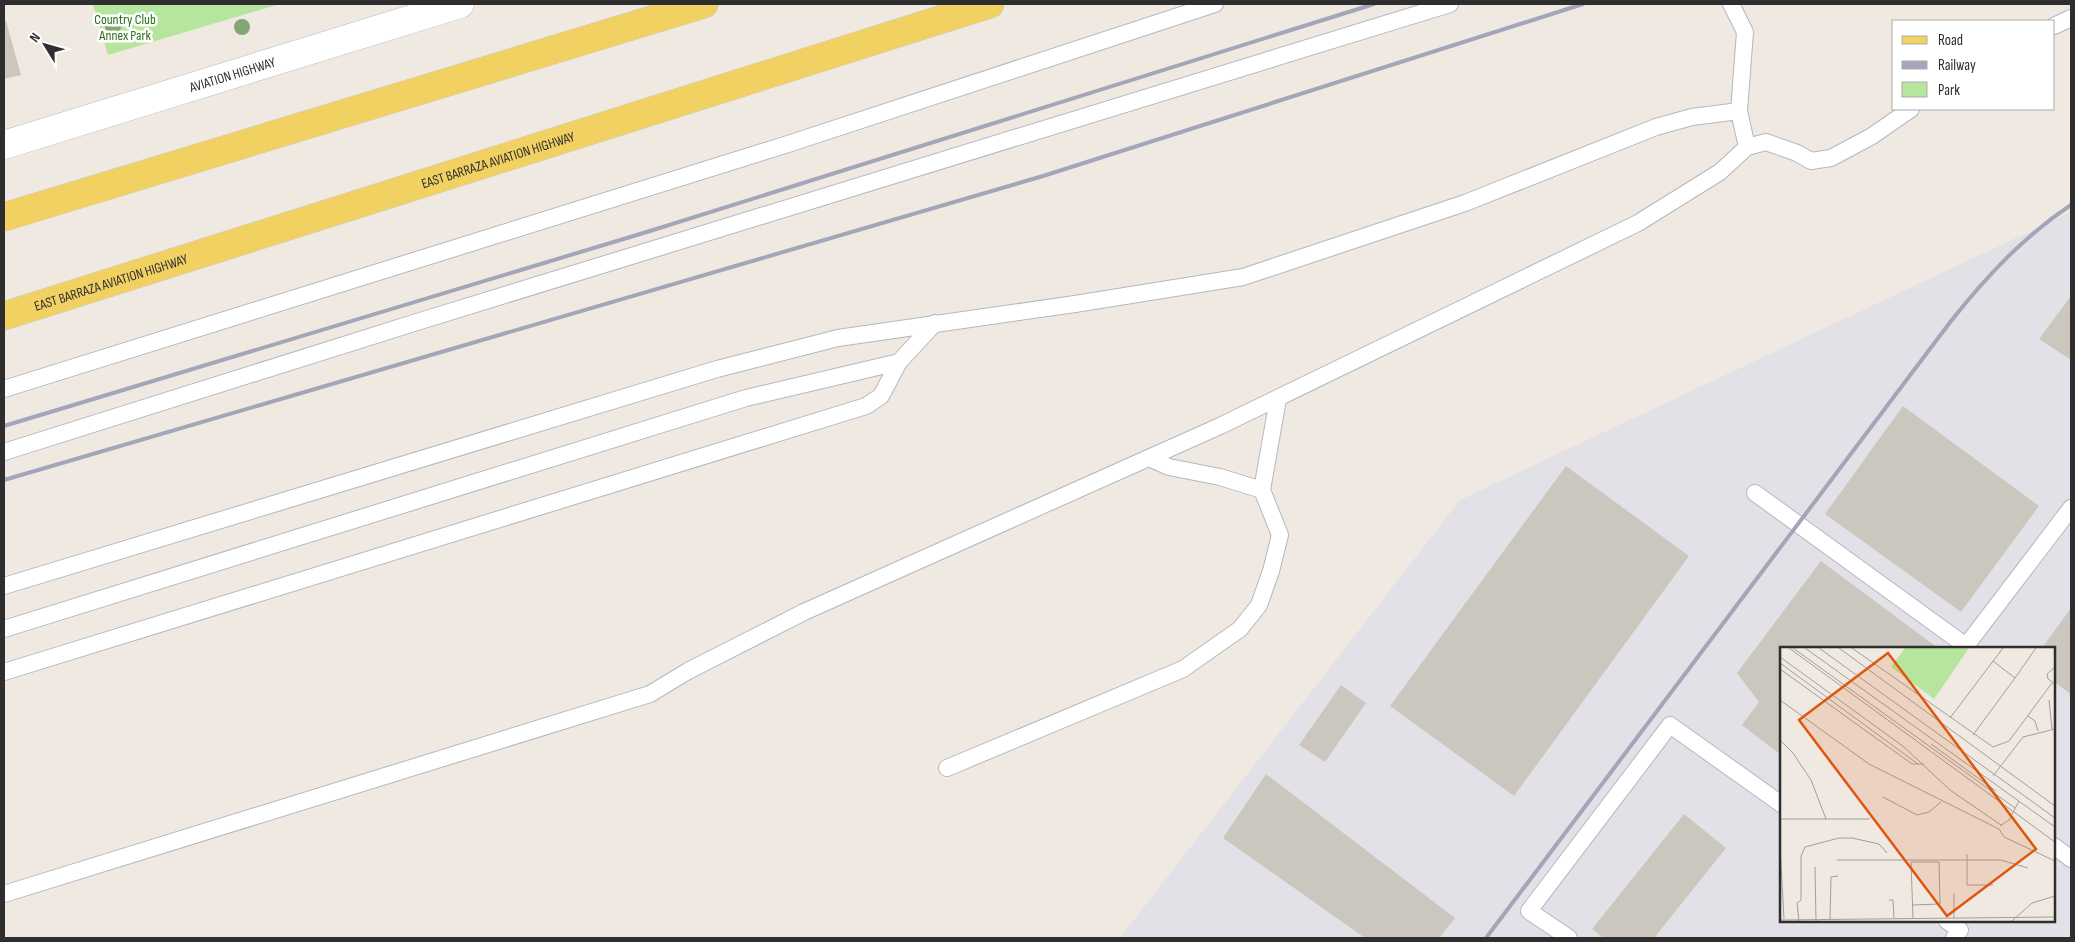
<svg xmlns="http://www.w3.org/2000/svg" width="2075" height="942" font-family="'Sofia Sans Condensed',sans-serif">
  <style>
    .industrial { fill: #e3e1e8; fill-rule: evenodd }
    .green { fill: #b6e59e }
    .building { fill: #cbc7bf }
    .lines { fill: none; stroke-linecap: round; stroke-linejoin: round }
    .service-casing { stroke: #b4b7c1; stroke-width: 18 }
    .minor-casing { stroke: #b4b7c1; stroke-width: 29 }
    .primary-casing { stroke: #c9c9c9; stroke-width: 29 }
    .service { stroke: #fff; stroke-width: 16 }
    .minor { stroke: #fff; stroke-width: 28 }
    .primary { stroke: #f2d163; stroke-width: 28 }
    .rail { stroke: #a3a6b8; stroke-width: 4 }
    .tree { fill: #84a574 }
    .labels { text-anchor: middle; stroke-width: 5; stroke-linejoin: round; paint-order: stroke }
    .park-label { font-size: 14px; fill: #2c6e1b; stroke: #fff }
    .street-label { font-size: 14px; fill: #2e2e2e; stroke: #fff }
    .inset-road { fill: none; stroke: #a29e99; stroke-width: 1 }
    .view { fill: #df570e; fill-opacity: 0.15; stroke: #df570e; stroke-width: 2.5 }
    .inset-edge { fill: none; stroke: #2e2e2e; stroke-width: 2.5 }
  </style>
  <rect width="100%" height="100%" fill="#efe9e1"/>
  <path class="industrial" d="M2071,212V938H1120L1460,500ZM1781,648H2054V921H1781Z"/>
  <path class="green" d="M93,4H280L108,55Z"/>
  <path class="building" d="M4,21H6L21,75L4,79Z
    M2071,296V360L2039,339Z
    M1903,406L2039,506L1961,612L1825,514Z
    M1566,466L1689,556L1514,796L1390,706Z
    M1821,561L1938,648H1781V755L1742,725L1759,702L1737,673Z
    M2071,608V694L2054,682V648H2042Z
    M1341,685L1366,703L1325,762L1299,745Z
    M1266,774L1455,918L1439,938H1365L1223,838Z
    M1684,814L1726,848L1654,938H1603L1592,929Z"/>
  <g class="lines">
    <defs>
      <path id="service" d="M1731,4L1745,32L1739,111L1747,147
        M2054,26L2071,18
        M4,389L788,144L1215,4
        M4,452L417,322L1450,4
        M1149,458L1169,467L1220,477L1262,490
        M1755,493L1966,646L2071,508
        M4,586L717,369L838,338L1075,304L1243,277L1465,203L1656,127L1692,117L1739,111
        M4,629L746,398L899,362
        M4,672L866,406L881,396L899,362L935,323
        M947,768L1183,669L1240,629L1259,605L1271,571L1280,535L1262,490L1278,399
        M2054,846L2071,859
        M4,894L650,694L688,671L804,612L1220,426L1638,223L1720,172L1747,147L1766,142L1797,153L1811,161L1831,158L1872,136L1911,109
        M1947,921L1960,930L1954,938
        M1569,938L1529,911L1670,725L1781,804"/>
      <g id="minor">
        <path id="s1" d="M4,145L460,4"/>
      </g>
      <g id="primary">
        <path d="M4,217L704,4"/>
        <path id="s2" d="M4,316L990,4"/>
      </g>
    </defs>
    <use href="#service" class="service-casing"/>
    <use href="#minor" class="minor-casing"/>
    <use href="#primary" class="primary-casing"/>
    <use href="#service" class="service"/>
    <use href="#minor" class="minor"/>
    <use href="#primary" class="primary"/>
    <path class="rail" d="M4,426L650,231L1374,4
      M4,480L1043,176L1583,4
      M1486,938L1951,321C1986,277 2024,236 2071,205"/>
  </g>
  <g class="tree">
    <circle cx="113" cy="26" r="8"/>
    <circle cx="242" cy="27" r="8"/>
  </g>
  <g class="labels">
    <g class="park-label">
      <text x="125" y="24">Country Club<tspan x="125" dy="16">Annex Park</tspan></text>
    </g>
    <g class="street-label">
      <text dy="5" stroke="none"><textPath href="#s1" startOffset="239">AVIATION HIGHWAY</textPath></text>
      <text dy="5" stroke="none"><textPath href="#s2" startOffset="518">EAST BARRAZA AVIATION HIGHWAY</textPath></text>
      <text dy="5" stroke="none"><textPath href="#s2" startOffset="112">EAST BARRAZA AVIATION HIGHWAY</textPath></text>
    </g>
  </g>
  <g transform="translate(1780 647)">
    <rect width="275" height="275" fill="#efe9e1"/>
    <path d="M125,1H189L154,52L111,20Z" fill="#b6e59e"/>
    <path class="inset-road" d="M9,1L275,195M13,1L235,161M25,1L275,180M39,1L275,171M59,1L275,159M72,1L213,100L229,94L272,36M0,10L124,100L170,143L221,178M0,16L138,117M0,22L132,117H144M235,31L256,1M275,37L268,32L267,27L275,20M0,53L89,117L219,182L224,190L275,214M269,53L272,82M248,69L255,74L258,84M170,71L223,1M193,88L235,31L213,14M0,93L13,106L31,133L46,172M151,97L216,144M213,129L243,90L275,82M103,150L137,168L149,165L161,155M0,172H90M220,179L229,173L239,154M0,200L4,272M187,207V238H213M57,213H221L248,221M35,220L36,274M174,246V271M109,253H113L114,271M132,258L160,257L159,215H131L133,271M50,272L51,230L58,229M0,273L275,270M19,274L17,256L21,253V209L25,200L59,191H72L99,197L107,206M232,274L252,256L275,249"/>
    <path class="view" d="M108,6L256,202L167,269L19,73Z"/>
    <rect width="275" height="275" class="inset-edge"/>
  </g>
  <rect width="2075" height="942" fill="none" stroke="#2e2e2e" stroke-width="10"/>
  <rect x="1892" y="20" width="162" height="90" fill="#ffffff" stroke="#ababab"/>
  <rect x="1902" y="36" width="25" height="8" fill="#f2d163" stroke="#ababab"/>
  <text x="1938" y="45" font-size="15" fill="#2e2e2e">Road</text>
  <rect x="1902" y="61" width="25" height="8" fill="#a3a6b8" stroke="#ababab"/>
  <text x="1938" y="70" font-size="15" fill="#2e2e2e">Railway</text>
  <rect x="1902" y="82" width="25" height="15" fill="#b6e59e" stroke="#ababab"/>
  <text x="1938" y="95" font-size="15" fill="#2e2e2e">Park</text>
  <g transform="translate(45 45) rotate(307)" stroke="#ffffff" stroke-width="4" paint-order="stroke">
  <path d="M0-4L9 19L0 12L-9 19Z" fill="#2e2e2e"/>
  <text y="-8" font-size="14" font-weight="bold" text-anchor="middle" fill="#2e2e2e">N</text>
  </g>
</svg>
